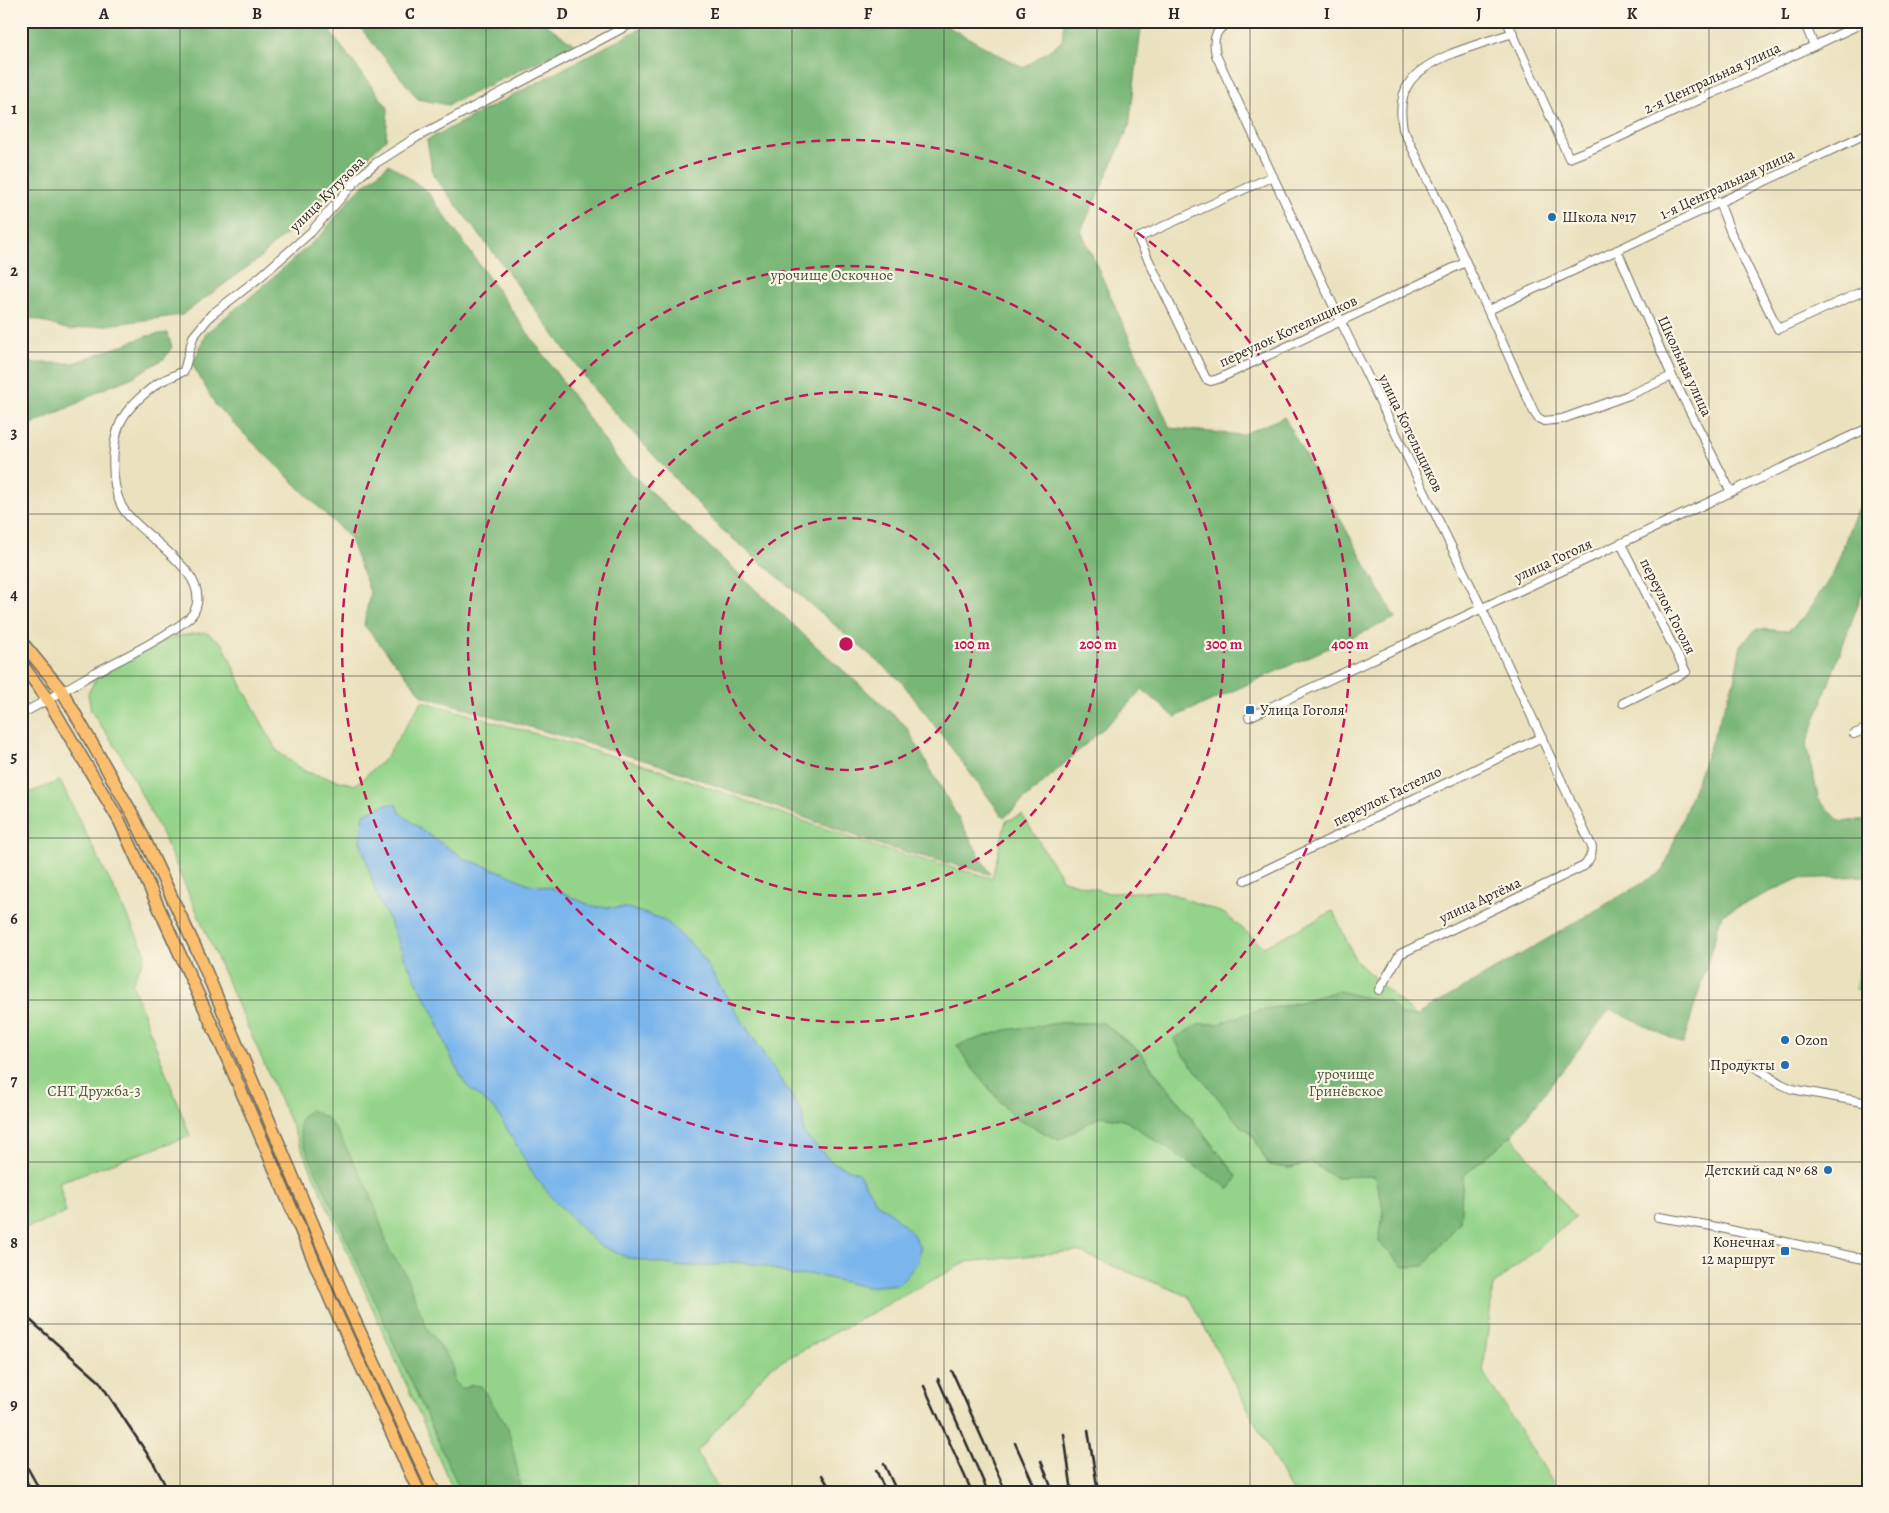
<svg xmlns="http://www.w3.org/2000/svg" width="1889" height="1513" font-family="Alegreya,serif">
  <style>
    .green { fill: #94d48a; stroke: #60805a; fill-rule: evenodd }
    .forest { fill: #77b676; stroke: #517050 }
    .water { fill: #7ab6ec; stroke: #52708c }
    .lines { fill: none; stroke-linecap: round; stroke-linejoin: round }
    .minor-casing { stroke: #6e6b5f; stroke-width: 10 }
    .primary-casing { stroke: #6e6b5f; stroke-width: 14 }
    .minor { stroke: #fff; stroke-width: 8 }
    .primary { stroke: #fbbe6e; stroke-width: 11 }
    .rail { stroke: #2b2b2b; stroke-width: 2.5 }
    .grid { fill: none; stroke: #2b2b2b; stroke-width: 1; stroke-opacity: 0.55 }
    .ring { fill: none; stroke: #c2185b; stroke-width: 2.5; stroke-dasharray: 9 6 }
    .poi-dot { fill: #1f6fb2; stroke: #fcf5e5; stroke-width: 2 }
    .labels { text-anchor: middle; stroke-width: 4.5; stroke-linejoin: round; paint-order: stroke }
    .street-label { font-size: 15px; fill: #2b2b2b; stroke: #fcf5e5 }
    .poi-label { font-size: 15px; fill: #2b2b2b; stroke: #fcf5e5; text-anchor: start }
    .park-label { font-size: 15px; fill: #455543; stroke: #fcf5e5 }
    .centre { fill: #c2185b; stroke: #fcf5e5; stroke-width: 2.5 }
    .ring-label { font-size: 15px; text-anchor: middle; font-weight: bold; fill: #c2185b; stroke: #fcf5e5; stroke-width: 4.5; stroke-linejoin: round; paint-order: stroke }
    .neatline { fill: none; stroke: #2b2b2b; stroke-width: 2 }
    .grid-label { font-size: 16px; text-anchor: middle; font-weight: bold; fill: #2b2b2b }
  </style>
  <rect width="100%" height="100%" fill="#fcf5e5"/>
  <filter id="ink" filterUnits="userSpaceOnUse"><feTurbulence type="fractalNoise" baseFrequency=".02" numOctaves="2"/><feDisplacementMap in="SourceGraphic" scale="10" xChannelSelector="R" yChannelSelector="G"/><feConvolveMatrix kernelMatrix="1 2 1 2 8 2 1 2 1" color-interpolation-filters="sRGB"/></filter>
  <filter id="wash" filterUnits="userSpaceOnUse"><feTurbulence type="fractalNoise" baseFrequency=".0096" numOctaves="4" result="noise"/><feDisplacementMap in="SourceGraphic" scale="20" xChannelSelector="R" yChannelSelector="G"/><feGaussianBlur stdDeviation="1.12" result="paint"/><feColorMatrix in="noise" values="0 0 0 0 0 0 0 0 0 0 0 0 0 0 0 0 0 1.4 0 .05"/><feComposite in="paint" operator="in"/></filter>
  <g filter="url(#wash)">
    <rect width="100%" height="100%" fill="#eae2bf"/>
    <path class="green" d="M206,632L223,644L242,686L277,751L306,772L355,785L385,759L422,701L654,768L882,849L992,878L1006,821L1022,815L1063,880L1109,893L1164,891L1225,914L1264,947L1333,911L1356,961L1416,1016H1402L1388,1001L1362,997L1338,991L1292,1004L1253,1012L1218,1024H1200L1175,1038L1182,1053L1238,1123L1252,1134L1269,1165L1289,1168L1312,1163L1335,1177L1374,1176L1384,1208L1379,1242L1460,1222L1463,1176L1512,1135L1575,1218L1493,1285L1483,1372L1559,1492H1292L1188,1296L1076,1251L966,1262L769,1368L697,1452L720,1492H454L164,838L120,753L91,711L88,694L97,676L117,661L178,636ZM1061,1023H1103L1138,1050L1237,1176L1153,1138L1124,1120L1101,1116L1059,1140L1013,1117L969,1064L957,1045L1006,1030Z
      M60,781L146,954L132,984L190,1136L59,1182L66,1213L28,1227L21,1228V796Z
      M1868,931V992L1855,989Z"/>
    <path class="forest" d="M21,21H322L388,108L386,139L260,258L182,315L69,330L25,316L21,299Z
      M355,21H541L574,44L448,105L418,99Z
      M655,21H937L1024,68L1062,41L1064,21H1142L1129,127L1081,231L1170,428L1241,435L1284,417L1395,618L1175,717L1142,689L1118,715L1004,818L901,681L720,528L597,393L499,260L433,175L427,140Z
      M389,164L427,191L621,464L818,648L906,726L990,874L883,846L654,763L423,696L364,625L370,592L349,537L216,406L193,365L206,333L261,288L322,234L353,195Z
      M167,333L172,347L165,358L133,377L101,390L76,404L30,425L21,426V363H74L147,336Z
      M1868,489V577L1806,745L1819,800L1841,822L1868,819V876L1798,879L1722,914L1683,1044L1610,1009L1512,1135L1463,1176L1460,1222L1424,1266L1403,1267L1379,1242L1384,1208L1374,1176L1335,1177L1312,1163L1289,1168L1269,1165L1252,1134L1238,1123L1182,1053L1174,1038L1200,1024H1218L1253,1012L1292,1004L1338,991L1362,997L1388,1001L1402,1015L1416,1016L1663,871L1734,681L1741,645L1756,629L1788,631L1804,617L1834,572L1850,527Z
      M1061,1023H1103L1137,1050L1237,1176L1230,1189L1124,1120L1101,1116L1059,1140L1013,1117L969,1064L957,1045L1006,1030Z
      M310,1110L327,1118L338,1133L370,1192L390,1252L403,1269L427,1328L452,1363L454,1382L462,1389L472,1385L481,1386L508,1428L518,1473L520,1492H461L301,1138C298,1124 298,1118 310,1110Z"/>
    <path class="water" d="M396,804L400,813L426,833L465,859L502,872L529,884L552,888L594,907L628,908L665,920L699,952L740,1018L802,1112L804,1134L833,1163L858,1173L876,1202L892,1214L912,1233L920,1247L918,1262L905,1278L899,1284L866,1287L811,1274L793,1276L765,1266L734,1262L707,1266H677L628,1258L597,1244L553,1199L534,1175L497,1112L465,1084L447,1049L435,1016L405,959L389,920L377,896L360,840L364,814L385,805Z"/>
  </g>
  <g filter="url(#ink)">
    <g class="lines">
      <defs>
        <path id="minor" d="M1232,21C1215,29 1212,38 1216,55L1341,322L1482,609L1592,847C1592,855 1590,860 1584,866L1400,954L1379,990
          M1507,21L1569,158L1609,142L1867,21
          M1804,21L1814,46
          M1513,33C1492,40 1471,46 1451,54C1414,70 1395,86 1403,129L1445,216L1534,412L1538,418L1544,421L1562,419L1629,395L1672,376
          M1273,176L1138,238L1206,379L1211,381L1218,379L1466,262
          M1719,202L1731,233L1778,329L1868,289
          M1617,250L1672,376L1731,492
          M1489,310L1868,133
          M1621,544L1686,672L1623,703
          M21,714C46,701 70,687 94,673C114,663 185,628 194,612C215,571 136,535 121,505C110,481 110,435 126,413C134,402 149,389 160,382C167,378 176,375 184,371L193,337L211,315L260,277L311,232L360,176L376,163L417,137L636,21
          M1249,717L1868,428
          M1854,734L1868,728
          M1245,880L1542,737
          M1750,1064L1781,1084L1792,1089L1868,1103
          M1658,1217L1707,1225L1868,1260"/>
        <path id="primary" d="M21,641L62,691L133,815L200,957L343,1295L434,1492
          M21,663L48,700L120,822L227,1058L331,1301L419,1492"/>
      </defs>
      <use href="#minor" class="minor-casing"/>
      <use href="#primary" class="primary-casing"/>
      <use href="#minor" class="minor"/>
      <use href="#primary" class="primary"/>
      <path class="rail" d="M21,1312L99,1381L154,1464L169,1492
        M952,1371L1006,1492
        M938,1379L988,1492
        M924,1386L972,1492
        M1088,1430L1098,1492
        M1064,1434L1072,1492
        M1015,1443L1037,1492
        M21,1456L41,1492
        M1041,1461L1053,1492
        M884,1464L897,1492
        M876,1470L886,1492
        M21,1473L33,1492
        M822,1475L832,1492"/>
    </g>
  </g>
  <path class="grid" d="M180,21V1492M333,21V1492M486,21V1492M639,21V1492M792,21V1492M944,21V1492M1097,21V1492M1250,21V1492M1403,21V1492M1556,21V1492M1709,21V1492M21,190H1868M21,352H1868M21,514H1868M21,676H1868M21,838H1868M21,1000H1868M21,1162H1868M21,1324H1868"/>
  <g class="ring">
    <circle cx="846" cy="644" r="126"/>
    <circle cx="846" cy="644" r="252"/>
    <circle cx="846" cy="644" r="378"/>
    <circle cx="846" cy="644" r="504"/>
  </g>
  <g class="poi-dot">
    <circle cx="1552" cy="217" r="5"/>
    <rect x="1245" y="705" width="10" height="10" rx="2.5"/>
    <circle cx="1785" cy="1040" r="5"/>
    <circle cx="1785" cy="1065" r="5"/>
    <circle cx="1828" cy="1170" r="5"/>
    <rect x="1780" y="1246" width="10" height="10" rx="2.5"/>
  </g>
  <g class="labels">
    <g class="street-label">
      <text transform="translate(1712 78) rotate(-25)" y="5">2-я Центральная улица</text>
      <text transform="translate(1727 184) rotate(-25)" y="5">1-я Центральная улица</text>
      <text transform="translate(327 194) rotate(-45)" y="5">улица Кутузова</text>
      <text transform="translate(1288 331) rotate(-25)" y="5">переулок Котельщиков</text>
      <text transform="translate(1685 366) rotate(65)" y="5">Школьная улица</text>
      <text transform="translate(1411 433) rotate(64)" y="5">улица Котельщиков</text>
      <text transform="translate(1553 560) rotate(-25)" y="5">улица Гоголя</text>
      <text transform="translate(1668 606) rotate(63)" y="5">переулок Гоголя</text>
      <text transform="translate(1387 796) rotate(-26)" y="5">переулок Гастелло</text>
      <text transform="translate(1480 900) rotate(-25)" y="5">улица Артёма</text>
    </g>
    <g class="poi-label">
      <text x="1562" y="222">Школа №17</text>
      <text x="1260" y="715">Улица Гоголя</text>
      <text x="1795" y="1045">Ozon</text>
      <text x="1775" y="1070" text-anchor="end">Продукты</text>
      <text x="1818" y="1175" text-anchor="end">Детский сад № 68</text>
      <text x="1775" y="1247" text-anchor="end">Конечная<tspan x="1775" dy="17">12 маршрут</tspan></text>
    </g>
    <g class="park-label">
      <text x="832" y="280">урочище Оскочное</text>
      <text x="1346" y="1079">урочище<tspan x="1346" dy="17">Гринёвское</tspan></text>
      <text x="94" y="1096">СНТ Дружба-3</text>
    </g>
  </g>
  <circle cx="846" cy="644" r="8" class="centre"/>
  <g class="ring-label">
    <text x="972" y="649">100 m</text>
    <text x="1098" y="649">200 m</text>
    <text x="1224" y="649">300 m</text>
    <text x="1350" y="649">400 m</text>
  </g>
  <rect width="1889" height="1513" fill="none" stroke="#fcf5e5" stroke-width="55"/>
  <rect x="28" y="28" width="1834" height="1458" class="neatline"/>
  <g class="grid-label">
    <text x="104" y="19">A</text>
    <text x="257" y="19">B</text>
    <text x="410" y="19">C</text>
    <text x="562" y="19">D</text>
    <text x="715" y="19">E</text>
    <text x="868" y="19">F</text>
    <text x="1021" y="19">G</text>
    <text x="1174" y="19">H</text>
    <text x="1327" y="19">I</text>
    <text x="1479" y="19">J</text>
    <text x="1632" y="19">K</text>
    <text x="1785" y="19">L</text>
    <text x="14" y="114">1</text>
    <text x="14" y="276">2</text>
    <text x="14" y="438">3</text>
    <text x="14" y="600">4</text>
    <text x="14" y="762">5</text>
    <text x="14" y="924">6</text>
    <text x="14" y="1086">7</text>
    <text x="14" y="1248">8</text>
    <text x="14" y="1410">9</text>
  </g>
</svg>
